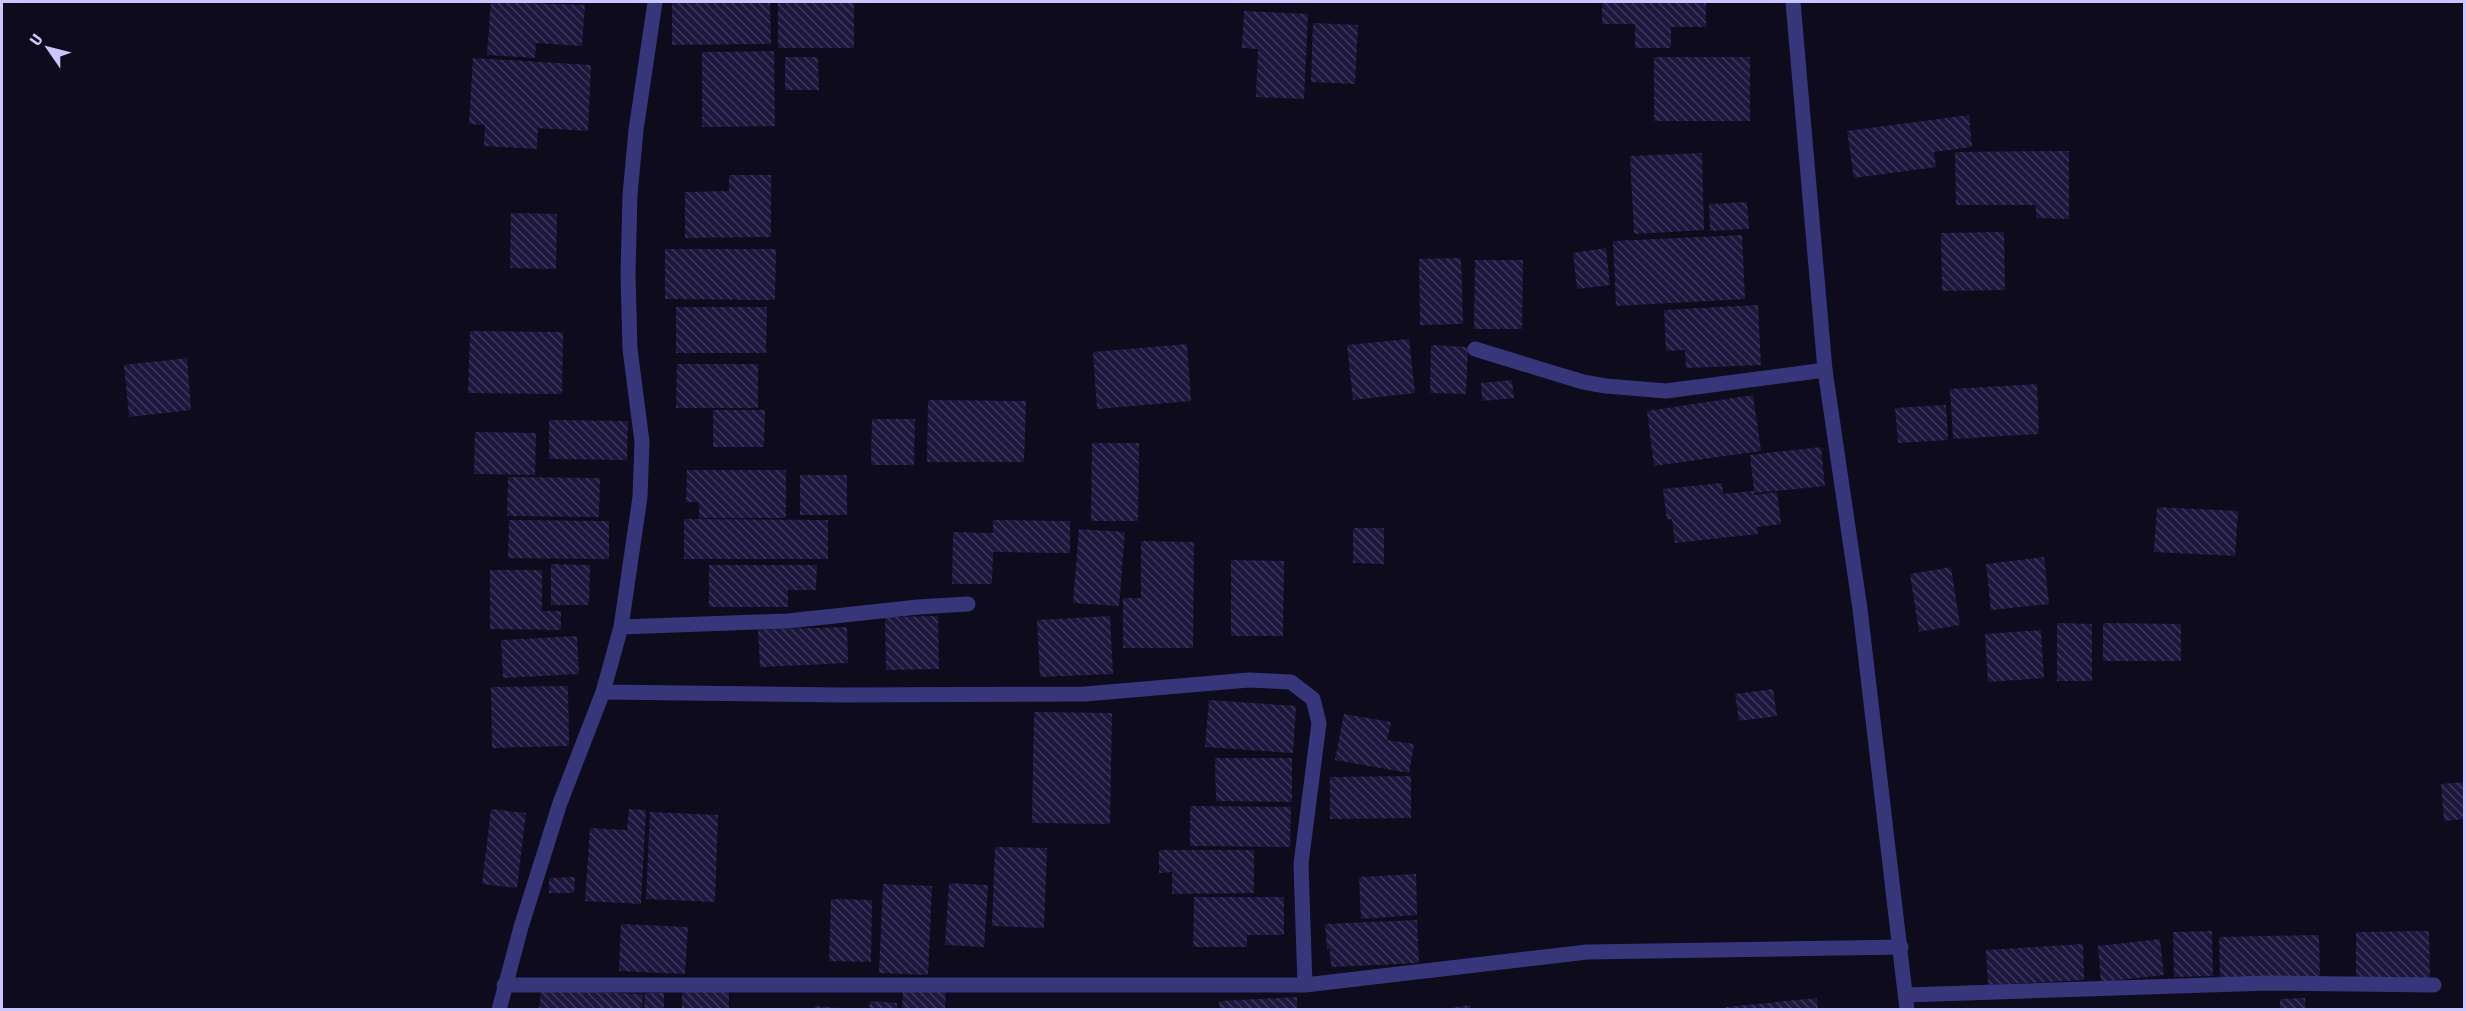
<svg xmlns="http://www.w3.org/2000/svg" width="2466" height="1011" font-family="'Fira Sans Condensed',sans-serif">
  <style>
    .building { fill: url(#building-back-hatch) }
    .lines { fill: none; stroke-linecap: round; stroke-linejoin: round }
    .minor { stroke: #37367b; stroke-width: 15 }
    .tertiary { stroke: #37367b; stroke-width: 15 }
  </style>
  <defs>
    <pattern id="building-back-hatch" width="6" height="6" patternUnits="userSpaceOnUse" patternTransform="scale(1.5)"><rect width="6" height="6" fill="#1e173d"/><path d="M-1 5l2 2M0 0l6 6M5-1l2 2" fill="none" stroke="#3d375a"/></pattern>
  </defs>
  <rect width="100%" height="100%" fill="#0d0b1c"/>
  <path class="building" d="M491,2L585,5L582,46L536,43L535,58L487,55Z
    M672,2H770L771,44L672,45Z
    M778,2H854V48H778Z
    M1602,2H1706V27H1671V48H1635V24H1602Z
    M1244,11L1308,14L1304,99L1256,97L1258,49L1242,48Z
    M1313,23L1358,25L1355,84L1311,82Z
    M774,51L775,126L702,127V52Z
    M785,57H818L819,90H785Z
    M1654,57H1750V121H1654Z
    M473,58L591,65L588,131L538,128L537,149L484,146L485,125L469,124Z
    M1969,115L1972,147L1934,152L1936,167L1854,178L1847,131Z
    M2069,151V219L2036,218V205H1956L1955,152Z
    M1702,153L1704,230L1634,234L1630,156Z
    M729,175H771V237L685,238V192L729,191Z
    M1747,202L1749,229L1710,231L1709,204Z
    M511,213L557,214L556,269L510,268Z
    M2004,232L2005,290L1942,291L1941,233Z
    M1742,235L1745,299L1616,306L1613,241Z
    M1606,248L1610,285L1577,289L1573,253Z
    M665,249H776L775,300L665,299Z
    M1461,258L1463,324L1420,325L1419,259Z
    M1475,260H1523L1522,329H1474Z
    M1758,305L1761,365L1686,368L1685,350L1666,351L1664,310Z
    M676,307H767L766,353H676Z
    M470,331L563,332L562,394L468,393Z
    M1409,339L1415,393L1353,400L1347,345Z
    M1187,344L1191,401L1097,409L1093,352Z
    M1431,345L1468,347L1466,394L1430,393Z
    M187,358L191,410L129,417L124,365Z
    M677,364H758V408H676Z
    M1512,380L1514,398L1482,401L1481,383Z
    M2037,384L2039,434L1953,439L1950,389Z
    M1753,395L1761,451L1654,466L1647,411Z
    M928,400L1026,401L1024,462H927Z
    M1946,405L1948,440L1898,443L1895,408Z
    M713,410H765L764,447H713Z
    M872,419H915L914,465H871Z
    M549,420L628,421L627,460L549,459Z
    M475,432L536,433L535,475L474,474Z
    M1092,443H1139L1138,521H1091Z
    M1821,447L1825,486L1754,493V495L1777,492L1781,524L1757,527L1758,534L1675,543L1672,519L1667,520L1663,489L1722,483L1723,494L1754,491L1750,455Z
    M687,470H786V518H699V502H686Z
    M800,475H847V515H800Z
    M508,477L600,478L599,517L507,516Z
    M2157,507L2238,511L2235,556L2154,552Z
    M684,519L828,520V559H684Z
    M509,520L609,521V559L508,558Z
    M993,520L1070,521V553L993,552L992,584H952L953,532L993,533Z
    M1353,528H1384V564L1353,563Z
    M1079,529L1125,532L1119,606L1073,603Z
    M1141,541L1194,542L1193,648H1123V598H1141Z
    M2044,557L2049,604L1991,610L1986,564Z
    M1231,560L1284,561L1283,636H1231Z
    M551,564L590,565L589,605H551Z
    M709,565H817L816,590H788V607H709Z
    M1951,567L1960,625L1919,632L1910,574Z
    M490,570H542V611H561V630L490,629Z
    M938,616L939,669L886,670L885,617Z
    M1110,616L1113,674L1040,677L1037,620Z
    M2057,623L2092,624V681H2057Z
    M2103,623L2181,624V661H2103Z
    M847,627L848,663L760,667L758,630Z
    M2041,630L2044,678L1988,682L1985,634Z
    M577,636L579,674L503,678L501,640Z
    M568,686L569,746L492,748L491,687Z
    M1773,689L1777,716L1739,721L1735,694Z
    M1209,700L1296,706L1293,753L1205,747Z
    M1034,712L1112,713L1110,824L1032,823Z
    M1344,714L1391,722L1387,740L1414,744L1409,773L1335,760Z
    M1215,758H1292V802L1216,801Z
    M1411,776V818L1330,819V777Z
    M2464,782V819L2444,821L2441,784Z
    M1190,806L1291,807L1290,847L1190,846Z
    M491,809L526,813L517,888L482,884Z
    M629,809L646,810L641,904L585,901L590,828L627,830Z
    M650,812L718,815L715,902L646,899Z
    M995,847L1047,848L1044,928L992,926Z
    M1159,850H1254V893L1172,894V872L1159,873Z
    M1416,874L1417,915L1361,919L1359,877Z
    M575,877L574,893H549V878Z
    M949,883L988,885L984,947L945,945Z
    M883,884L932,886L928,975L879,973Z
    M1194,897H1284V935H1247V947H1193Z
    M831,899L872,900L871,962L829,961Z
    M1417,920L1419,963L1331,967L1330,949H1327L1325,924Z
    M621,924L688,927L685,974L619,971Z
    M2212,931L2213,976L2174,977L2173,932Z
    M2429,931L2430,978L2356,979V932Z
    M2319,935L2320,977L2220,979L2219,937Z
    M2160,939L2164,975L2101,982L2098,946Z
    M2083,944L2084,980L1988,985L1986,950Z
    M903,989L946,991L945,1010H902Z
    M541,990L643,994L642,1010H539Z
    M729,991V1010H682V992Z
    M645,993H664V1010H644Z
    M1297,997V1010H1220L1219,1001Z
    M1817,998L1818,1010H1726V1007Z
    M2305,998L2306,1010H2280V999Z
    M870,1001L897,1003V1010H869Z
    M1470,1005L1471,1010H1450V1008Z
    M814,1006L840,1008V1010H814Z"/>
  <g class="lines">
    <path class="minor" d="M1475,349L1583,382L1606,386L1666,391L1825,370
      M621,627L788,621L918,607L968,604
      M603,692L841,695L1085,694L1249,680L1291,682L1313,699L1319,723L1301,864L1305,985
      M504,985H1305L1587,952L1901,947
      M1906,995L2270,983L2434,985
      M499,1010L521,927L560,803L603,692L621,627L640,497L642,442L630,349L628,274L630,195L636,130L655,2"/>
    <path class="tertiary" d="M1793,2L1825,370L1860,609L1907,1010"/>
  </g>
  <rect width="2466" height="1011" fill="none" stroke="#cbc6ff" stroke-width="6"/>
  <g transform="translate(48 48) rotate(305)" stroke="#0d0b1c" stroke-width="4.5" paint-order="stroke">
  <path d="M0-4.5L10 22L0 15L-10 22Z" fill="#cbc6ff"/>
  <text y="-9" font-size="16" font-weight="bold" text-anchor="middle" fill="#cbc6ff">U</text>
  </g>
</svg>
